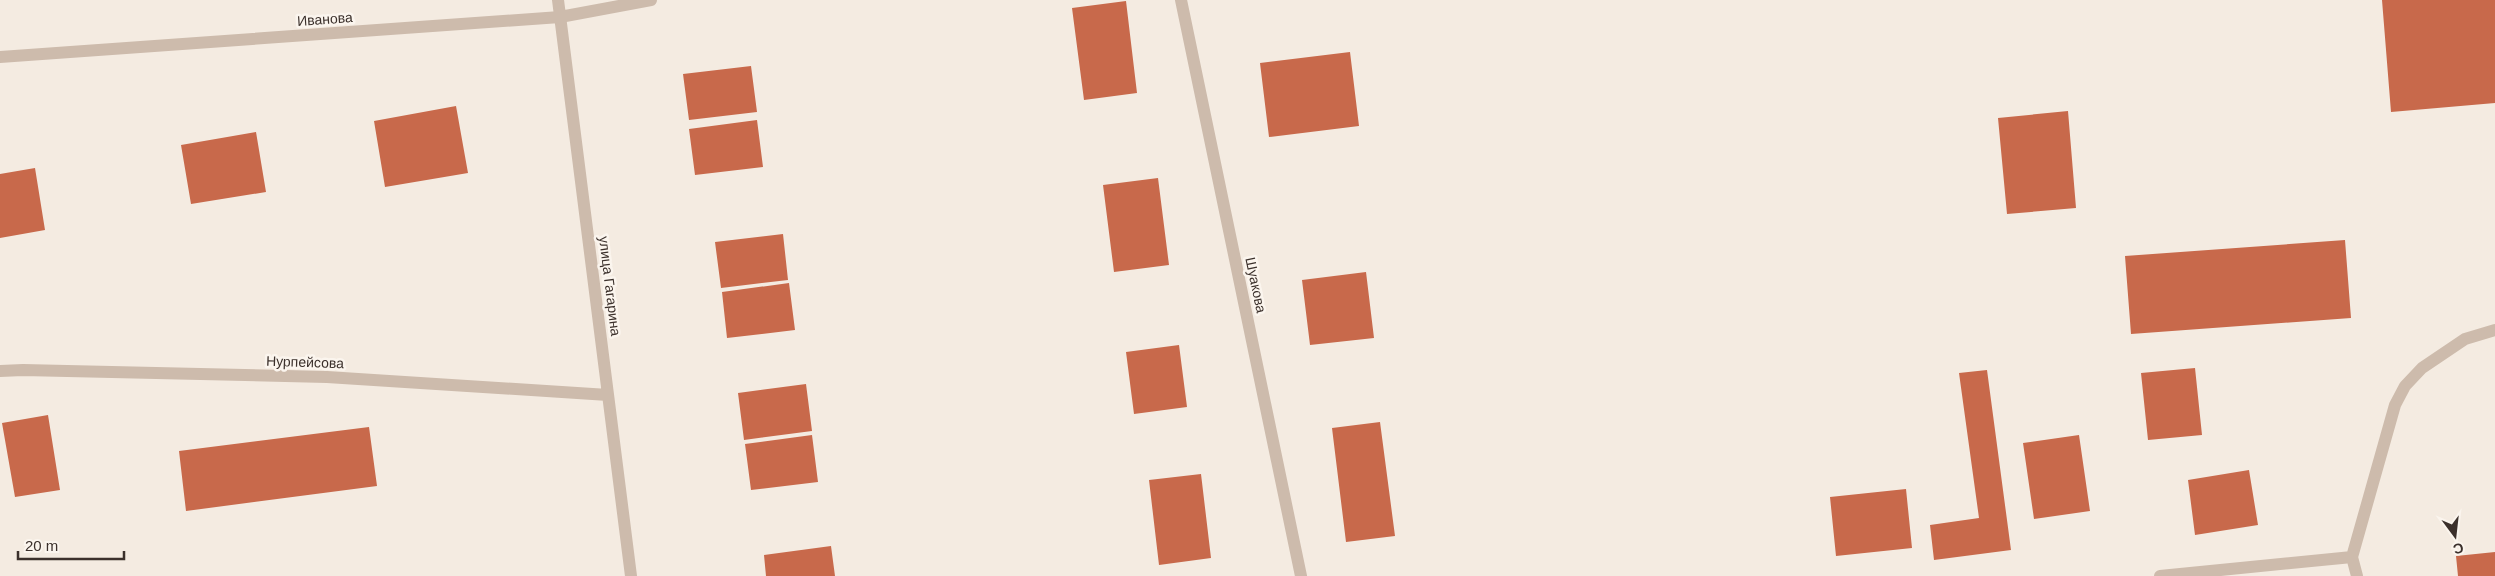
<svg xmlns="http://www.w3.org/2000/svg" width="2495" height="576" font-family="Helvetica,sans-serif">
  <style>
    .building { fill: #c8694b }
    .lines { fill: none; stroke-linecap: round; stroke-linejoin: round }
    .service { stroke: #cdbbac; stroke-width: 12 }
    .minor { stroke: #cdbbac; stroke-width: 12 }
    .labels { text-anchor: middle; stroke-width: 5; stroke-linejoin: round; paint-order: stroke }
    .street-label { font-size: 14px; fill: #3b302b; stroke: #fbf5ee }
  </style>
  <rect width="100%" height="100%" fill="#f4ebe1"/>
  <path class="building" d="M2382,0H2495V103L2391,112Z
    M1126,1L1137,93L1084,100L1072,8Z
    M1350,52L1359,126L1269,137L1260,63Z
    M751,66L757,112L689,120L683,74Z
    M456,106L468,173L385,187L374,121Z
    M2068,111L2076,208L2007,214L1998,118Z
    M757,120L763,167L695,175L689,129Z
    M256,132L266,192L191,204L181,145Z
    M35,168L45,230L0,238V174Z
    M1158,178L1169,265L1114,272L1103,185Z
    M783,234L788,280L721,288L715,242Z
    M2345,240L2351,318L2131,334L2125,256Z
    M1366,272L1374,338L1310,345L1302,280Z
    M789,283L795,330L727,338L722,292Z
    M1179,345L1187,407L1134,414L1126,352Z
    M2195,368L2202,435L2148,440L2141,373Z
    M1987,370L2011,550L1934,560L1930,525L1979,518L1959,373Z
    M806,384L812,431L744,440L738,393Z
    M48,415L60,490L15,497L2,423Z
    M1380,422L1395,536L1346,542L1332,428Z
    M369,427L377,486L186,511L179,451Z
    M812,435L818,482L751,490L745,444Z
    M2079,435L2090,511L2034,519L2023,443Z
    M2249,470L2258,525L2195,535L2188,480Z
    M1201,474L1211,558L1159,565L1149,480Z
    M1906,489L1912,548L1836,556L1830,497Z
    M831,546L835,576H766L764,555Z
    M2495,552V576H2458L2456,556Z"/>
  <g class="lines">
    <path class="service" d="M2160,576L2352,557
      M2357,576L2352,557L2395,405L2405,386L2422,368L2465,339L2495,330"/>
    <path class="minor" d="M558,0L631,576
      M1181,0L1301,576
      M0,57L560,17L651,0
      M0,371L23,370L327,377L608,395"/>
  </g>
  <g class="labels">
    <g class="street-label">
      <text transform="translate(325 19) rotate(-4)" y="5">Иванова</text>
      <text transform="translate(1256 285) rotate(78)" y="5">Шуакова</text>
      <text transform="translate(610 286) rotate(83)" y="5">улица Гагарина</text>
      <text transform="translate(305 362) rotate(2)" y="5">Нурпейсова</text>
    </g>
  </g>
  <g transform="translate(2455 536) rotate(165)" stroke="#fbf5ee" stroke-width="4" paint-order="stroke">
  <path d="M0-4L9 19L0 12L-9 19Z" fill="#3b302b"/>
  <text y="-8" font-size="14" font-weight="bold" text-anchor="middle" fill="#3b302b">С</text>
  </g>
  <path d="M18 551v8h106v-8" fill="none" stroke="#3b302b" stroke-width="2.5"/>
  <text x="25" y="551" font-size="15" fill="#3b302b" stroke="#fbf5ee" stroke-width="4" paint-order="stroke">20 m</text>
</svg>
